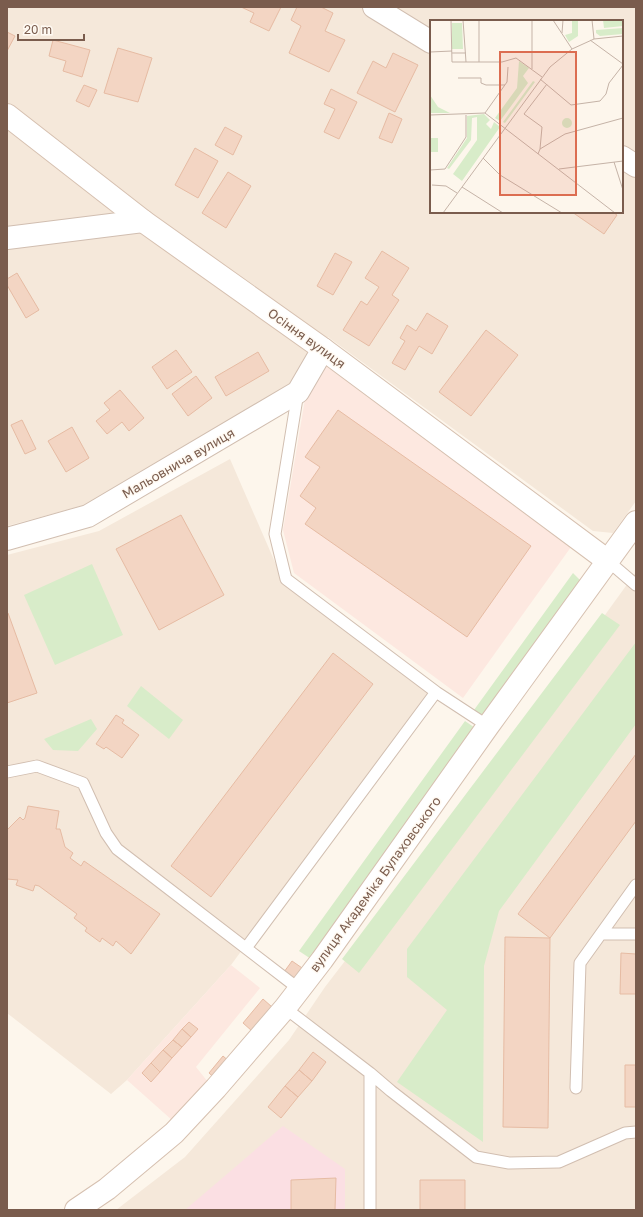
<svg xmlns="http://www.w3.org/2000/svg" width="643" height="1217" font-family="'Golos Text',sans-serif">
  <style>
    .residential { fill: #f5e8da; fill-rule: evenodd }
    .commercial { fill: #fde8e0 }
    .medical { fill: #fbdfe3 }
    .green { fill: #d8ecc9 }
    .building { fill: #f3d5c3; stroke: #e6bba3 }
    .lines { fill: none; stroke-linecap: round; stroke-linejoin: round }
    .lane-casing { stroke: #d1beb0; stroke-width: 13 }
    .street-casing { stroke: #d1beb0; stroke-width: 24 }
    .secondary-casing { stroke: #d6c0b0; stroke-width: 24 }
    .lane { stroke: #fff; stroke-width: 11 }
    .street { stroke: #fff; stroke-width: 22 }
    .secondary { stroke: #fff; stroke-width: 22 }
    .labels { text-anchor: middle; stroke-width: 3; stroke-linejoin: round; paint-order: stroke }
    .street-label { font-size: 13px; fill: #7a5c4d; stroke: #fffaf3 }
    .inset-road { fill: none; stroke: #c5b3a7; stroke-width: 1 }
    .view { fill: #dc6d51; fill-opacity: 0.15; stroke: #dc6d51; stroke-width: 2 }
    .inset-edge { fill: none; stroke: #7a5c4d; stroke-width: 2 }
  </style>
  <rect width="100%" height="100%" fill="#fdf6ec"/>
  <path class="residential" d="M7,7H636V501L613,533L593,531L328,337L289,384L96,502L7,526ZM431,21H622V212H431Z
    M230,459L284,583L432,692L231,965L127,1080L111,1094L7,1013V555L99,531Z
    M636,572V1210H116L185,1157L289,1040L325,987L519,734Z"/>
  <path class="commercial" d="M326,366L571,547L463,698L294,573L283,530L305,399Z
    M231,965L260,988L196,1067L208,1082L173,1121L127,1080Z"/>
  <path class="medical" d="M283,1126L345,1169V1210H185Z"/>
  <path class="green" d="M92,564L123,635L55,665L24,595Z
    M573,573L586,586L489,720L474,710Z
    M602,613L620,625L359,973L342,959Z
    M636,642V724L499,911L484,966L483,1142L397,1082L447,1010L407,977V949Z
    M141,686L183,720L169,739L127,706Z
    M91,719L97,729L78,751L53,750L44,739Z
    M465,721L481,732L311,959L299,951Z"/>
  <path class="building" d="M241,7H281L269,31L250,22L254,13Z
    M297,7H321L333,13L325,31L345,40L329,72L289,53L301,26L291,20Z
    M7,32L15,36L7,51Z
    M53,40L90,50L82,77L63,71L66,61L49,56Z
    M118,48L152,58L138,102L104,93Z
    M393,53L418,65L395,112L357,93L373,61L386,68Z
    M84,85L97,90L89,107L76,101Z
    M331,89L357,102L339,139L324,132L335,109L324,104Z
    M389,113L402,119L392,143L379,138Z
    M225,127L242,136L233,155L215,145Z
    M195,148L218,161L198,198L175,185Z
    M228,172L251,186L226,228L202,213Z
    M572,212H612L617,215L604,234Z
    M382,251L409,268L392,295L399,300L369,346L343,330L361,301L367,305L379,287L365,278Z
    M335,253L352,262L333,295L317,286Z
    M17,273L39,310L26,318L7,285V279Z
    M427,313L448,326L432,354L419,346L405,370L392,363L405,341L400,338L407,325L416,331Z
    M486,330L518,355L471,416L439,392Z
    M176,350L192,372L167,389L152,367Z
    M258,352L269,371L226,396L215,377Z
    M196,376L212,398L188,416L172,394Z
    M120,390L144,418L129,431L122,422L107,434L96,421L110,410L104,403Z
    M338,410L531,546L467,637L305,524L316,508L300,496L320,467L305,457Z
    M22,420L36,449L25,454L11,425Z
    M72,427L89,458L66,472L48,441Z
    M181,515L224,595L159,630L116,549Z
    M8,613L37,693L7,703V614Z
    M333,653L373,684L211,897L171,866Z
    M116,715L124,720L122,723L139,735L122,758L106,747L104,749L96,744Z
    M636,754V821L550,938L518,914Z
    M28,806L59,811L56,829H60L65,847L73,853L70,858L81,866L84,861L160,914L131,954L116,941L113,946L102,938L100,942L85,931L87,928L74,918L77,914L39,886L35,885L33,891L16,885L18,880L7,879V830L20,817L23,820L25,818Z
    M505,937L550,938L548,1128L503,1127Z
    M621,953L636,954V994H620Z
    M292,961L305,970L297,981L284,972Z
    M263,999L272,1007L252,1031L243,1023Z
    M189,1022L198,1029L191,1037L182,1029Z
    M182,1029L191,1037L182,1047L173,1040Z
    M173,1040L182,1047L172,1058L163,1050Z
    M163,1050L172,1058L160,1072L151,1063Z
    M313,1052L326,1062L312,1081L299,1070Z
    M223,1056L231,1063L217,1080L209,1073Z
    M151,1063L160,1072L151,1082L142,1073Z
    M625,1065H636V1107H625Z
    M299,1070L312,1081L298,1097L285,1086Z
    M285,1086L298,1097L281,1118L268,1107Z
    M336,1178L335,1210H291V1180Z
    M420,1180H465V1210H420Z"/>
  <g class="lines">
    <defs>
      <path id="lane" d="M608,561L636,585
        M436,692L488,726
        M7,772L37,766L83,783L106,833L117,849L299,989
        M601,934H636
        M246,948L436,692L286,579L275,534L298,392
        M285,1008L370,1073L391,1091L476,1157L509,1163L559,1162L625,1133L636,1132
        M370,1073V1210
        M576,1088L580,963L636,885"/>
      <path id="street" d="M374,7L431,42
        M622,157L636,166
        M7,238L143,221
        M7,539L88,516L298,392L323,349"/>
      <path id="secondary" d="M7,115L143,221L323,349L608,561
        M76,1210L107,1189L174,1133L216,1088L285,1008L322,960L488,726L636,522"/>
    </defs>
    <use href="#lane" class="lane-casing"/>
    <use href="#street" class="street-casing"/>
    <use href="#secondary" class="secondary-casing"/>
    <use href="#lane" class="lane"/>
    <use href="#street" class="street"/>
    <use href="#secondary" class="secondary"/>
  </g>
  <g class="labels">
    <g class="street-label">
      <text transform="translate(307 338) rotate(36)" y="5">Осіння вулиця</text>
      <text transform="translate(178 463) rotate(-30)" y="5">Мальовнича вулиця</text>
      <text transform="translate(375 884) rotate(-54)" y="5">вулиця Академіка Булаховського</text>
    </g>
  </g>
  <g transform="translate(430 20)">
    <rect width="193" height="193" fill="#fdf6ec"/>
    <path d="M142,0H148V16L139,22L135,15L142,13ZM173,0H193V6L174,8ZM22,3H32L33,29H22ZM193,8V14L170,16L166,13V10ZM89,41L99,48L93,56L98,63L70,101L65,98L87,68ZM103,61L105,62L75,103L73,102ZM0,75L8,87L20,93H0ZM54,94L60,100L56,104L61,109L64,102L70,107L32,161L23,154L47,120V97L42,98L41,120L19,149L17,148L37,118V96ZM132 103a5 5 0 1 1 10 0a5 5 0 1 1-10 0ZM0,118H8V132H0Z" fill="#d8ecc9"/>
    <path class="inset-road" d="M21,0L22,42H72L86,38L112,57M33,0L36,42M49,0V42M123,0L142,29M162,0L164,19L193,16M132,13L133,0M160,20L193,44M0,32L22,31M22,33H36M78,47L77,62L55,93L185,193M102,49V0M28,58H51V63L56,65H75M110,59L141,85L170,81L176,74L179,63L193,45M0,95L55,93M110,129L112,107L94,94L117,64M108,134L110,129L135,114L193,98M53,138L70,155L132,193M184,142L193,170M129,149L193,141M0,150L15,149L36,117V95M2,165L16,166L27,173M32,167L73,193M13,193L120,47L142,29L164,19"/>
    <path class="view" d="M70,32H146V175H70Z"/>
    <rect width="193" height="193" class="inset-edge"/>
  </g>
  <rect width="643" height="1217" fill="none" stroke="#7a5c4d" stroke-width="16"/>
  <path d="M18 34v6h66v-6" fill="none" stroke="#7a5c4d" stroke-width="2"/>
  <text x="24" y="34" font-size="12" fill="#7a5c4d" stroke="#fffaf3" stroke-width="3" paint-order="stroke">20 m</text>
</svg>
